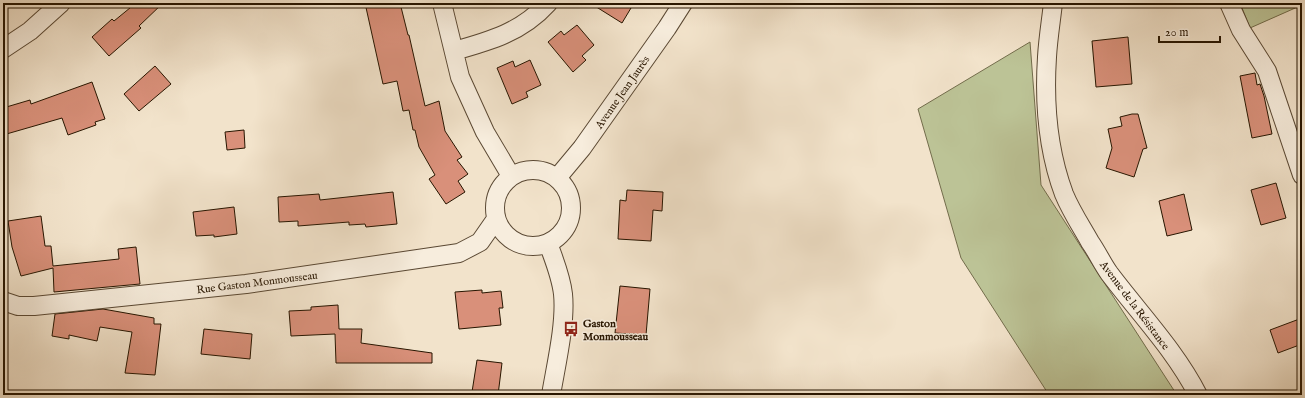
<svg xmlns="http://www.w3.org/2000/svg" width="1305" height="398" font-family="'IM FELL English',serif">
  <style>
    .green { fill: #bcc396; stroke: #726c4b }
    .building { fill: #d9907a; stroke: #271500 }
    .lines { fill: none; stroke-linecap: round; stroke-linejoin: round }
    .minor-casing { stroke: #5a4833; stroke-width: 20 }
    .minor { stroke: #f7eddd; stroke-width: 18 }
    .labels { text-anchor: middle; stroke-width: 3; stroke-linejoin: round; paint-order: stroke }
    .street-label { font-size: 11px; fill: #271500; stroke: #f7eddd }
    .poi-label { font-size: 11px; font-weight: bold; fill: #271500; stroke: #f7eddd; text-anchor: start }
  </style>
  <rect width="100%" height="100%" fill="#f2e3cb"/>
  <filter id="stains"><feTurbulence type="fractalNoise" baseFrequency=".005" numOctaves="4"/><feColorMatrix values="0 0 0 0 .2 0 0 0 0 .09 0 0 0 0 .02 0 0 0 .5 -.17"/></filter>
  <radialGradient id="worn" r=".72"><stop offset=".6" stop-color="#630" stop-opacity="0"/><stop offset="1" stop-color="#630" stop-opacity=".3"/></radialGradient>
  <path class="green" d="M1240,3H1302V5L1250,28Z
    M1030,42L1041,185L1177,395H1049L961,258L918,109Z"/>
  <path class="building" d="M136,3H163L139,26L141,28L109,56L92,37L112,19L114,21Z
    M365,3H400L408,35H409L425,106L439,101L445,131L462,157L457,160L468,174L458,181L465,192L446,204L429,179L435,175L419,147L415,130H413L409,110L403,111L397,81L383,84Z
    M590,3H621L631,8L622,23Z
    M577,25L594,45L582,56L586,60L573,72L548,42L561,31L564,35Z
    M1128,37L1132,84L1096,87L1092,41Z
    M530,60L541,85L526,92L528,97L512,104L497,68L513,61L515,67Z
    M155,66L171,84L139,111L124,94Z
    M1255,73L1257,85L1260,84L1264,96L1272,134L1252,138L1240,76Z
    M92,82L105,119L95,122L96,125L68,135L62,118L3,135V108L30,100L31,104Z
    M1132,114H1138L1147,148L1143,149L1134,177L1106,168L1112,148L1108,129L1122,126L1120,117Z
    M244,130L245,148L227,150L225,132Z
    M1276,183L1286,218L1261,225L1251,190Z
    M627,190L663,192L662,211L653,210L651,241L618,239L620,200L626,201Z
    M393,192L397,224L366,227L365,224L349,225V222L298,226V221L279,222L278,197L319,194L320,200Z
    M1184,194L1192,230L1167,236L1159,201Z
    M234,207L237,234L214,237V235L196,236L193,212Z
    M41,216L45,246H51L53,266L119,259L118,249L136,247L140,284L54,292L53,268L21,276L12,247L8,221Z
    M620,286L650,289L646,335L615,333Z
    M482,290V293L501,291L503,308H499L501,325L459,329L455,292Z
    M338,305L339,329H362L361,343L432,353V363H336L335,334L291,336L289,311L311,310V307Z
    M103,309L154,318V324H161L155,375L125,373L132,332L100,327L97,341L69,335V339L52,336L55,314Z
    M1302,318V344L1278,353L1270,330Z
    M204,329L252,334L250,359L201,354Z
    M477,360L502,363L498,395L472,392Z"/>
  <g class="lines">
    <defs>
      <path id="minor" d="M442,3L460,77L485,132L511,176
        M1053,3C1051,21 1048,39 1047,57C1044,103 1048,151 1064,194C1071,211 1081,226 1090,242C1097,252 1102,263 1109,273C1139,313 1175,350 1198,395
        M1229,3L1241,30L1267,71L1302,175
        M3,49L30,31L61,3
        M454,51C490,41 522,32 548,3
        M495 208a38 38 0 1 1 76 0a38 38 0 1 1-76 0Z
        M557,178L582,148L667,28L683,3
        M548,243C554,260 561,276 563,294C566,323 556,365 551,395
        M3,301L18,306H34L246,284L459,253L480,242L496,219"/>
    </defs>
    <use href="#minor" class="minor-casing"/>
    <use href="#minor" class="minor"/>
  </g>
  <defs>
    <symbol id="bus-bare" viewBox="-9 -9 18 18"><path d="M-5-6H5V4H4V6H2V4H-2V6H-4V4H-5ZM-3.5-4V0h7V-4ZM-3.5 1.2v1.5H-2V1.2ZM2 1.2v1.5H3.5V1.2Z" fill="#8f2418" stroke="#f7eddd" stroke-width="2.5" paint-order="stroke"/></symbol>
  </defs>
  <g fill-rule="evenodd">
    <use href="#bus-bare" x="560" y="318" width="22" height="22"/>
  </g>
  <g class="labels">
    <g class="street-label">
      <text transform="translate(622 92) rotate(-55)" y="4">Avenue Jean Jaurès</text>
      <text transform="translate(257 282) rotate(-7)" y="4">Rue Gaston Monmousseau</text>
      <text transform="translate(1135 305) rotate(53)" y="4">Avenue de la Résistance</text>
    </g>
    <g class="poi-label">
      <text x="583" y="327">Gaston<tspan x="583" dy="13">Monmousseau</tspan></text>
    </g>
  </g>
  <rect width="1305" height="398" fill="none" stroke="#f2e3cb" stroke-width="16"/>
  <rect x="4" y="4" width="1297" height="390" fill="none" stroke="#271500" stroke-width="2"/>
  <rect x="8" y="8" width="1289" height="382" fill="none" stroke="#271500"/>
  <path d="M1159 36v6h61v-6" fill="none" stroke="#271500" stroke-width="2"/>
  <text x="1165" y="36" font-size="12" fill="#271500" stroke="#f7eddd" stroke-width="3" paint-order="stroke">20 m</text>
  <rect width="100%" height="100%" filter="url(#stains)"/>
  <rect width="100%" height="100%" fill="url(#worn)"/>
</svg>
